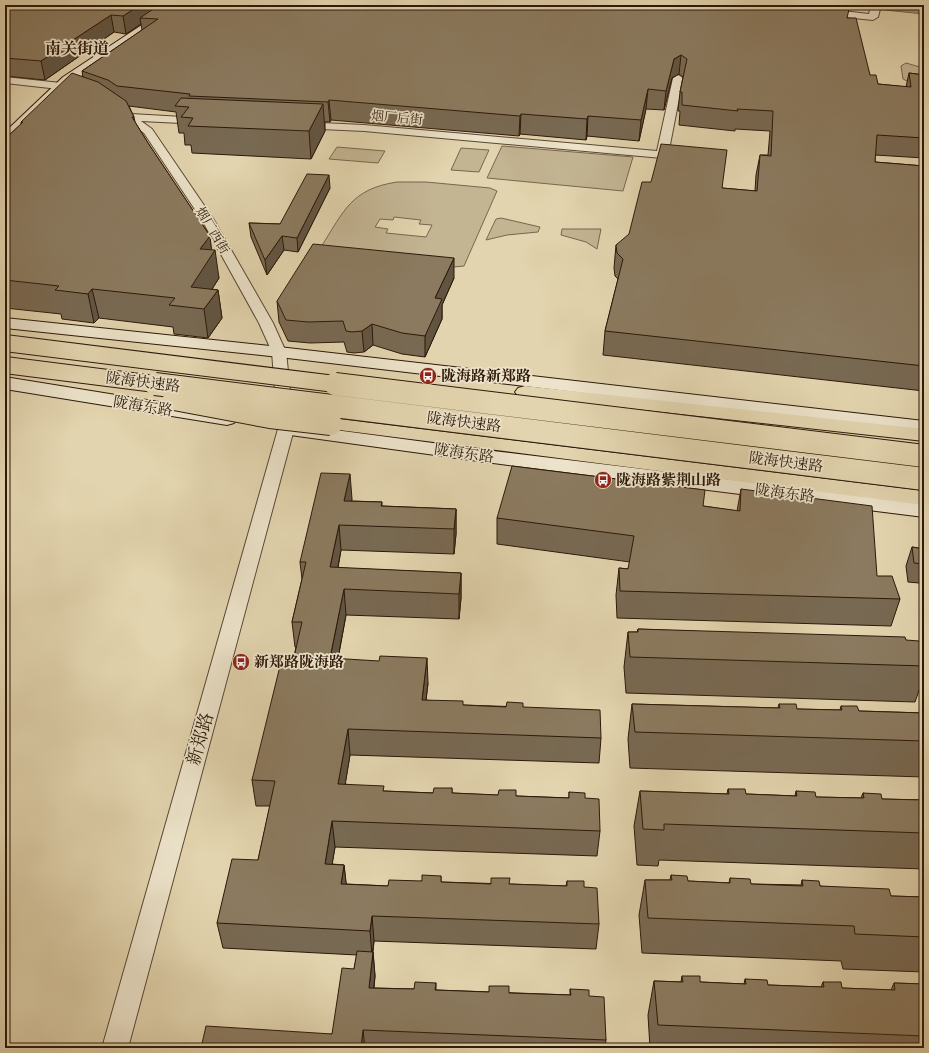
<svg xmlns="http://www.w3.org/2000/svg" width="929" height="1053" font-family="'IM FELL DW Pica','Noto Serif SC',serif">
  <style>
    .green { fill: #c3b492; stroke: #78664e; fill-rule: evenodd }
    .water { fill: #a49476; stroke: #74624a }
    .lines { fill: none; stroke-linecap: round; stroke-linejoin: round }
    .street-casing { stroke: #5a4732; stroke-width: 2 }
    .secondary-casing { stroke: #2d1809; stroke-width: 2 }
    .highway-casing { stroke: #2d1809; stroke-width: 2 }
    .street { fill: #ece3ca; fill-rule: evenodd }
    .secondary { fill: #ece3ca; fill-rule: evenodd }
    .highway { fill: #e2d4ae; fill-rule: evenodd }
    .highway-bridge-far1-casing { stroke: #2d1809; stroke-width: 18; stroke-linecap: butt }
    .highway-bridge-casing { stroke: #2d1809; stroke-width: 24; stroke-linecap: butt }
    .highway-bridge-far1 { stroke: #e2d4ae; stroke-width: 16 }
    .highway-bridge { stroke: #e2d4ae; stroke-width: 22 }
    .wall { fill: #786952; stroke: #2d1809 }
    .shaded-wall { fill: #615542; stroke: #2d1809 }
    .building { fill: #8b7a5f; stroke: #2d1809 }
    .labels { text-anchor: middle; stroke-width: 3.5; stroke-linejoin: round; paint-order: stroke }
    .far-street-label { font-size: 13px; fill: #2d1809; stroke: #ece3ca }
    .poi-label { font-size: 15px; font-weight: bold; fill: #2d1809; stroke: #ece3ca; text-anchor: start }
    .street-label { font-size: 15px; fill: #2d1809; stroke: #ece3ca }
    .far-district-label { font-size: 16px; font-weight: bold; fill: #2d1809; stroke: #ece3ca }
    .near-street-label { font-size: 18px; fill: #2d1809; stroke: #ece3ca }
  </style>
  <rect width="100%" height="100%" fill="#e2d4ae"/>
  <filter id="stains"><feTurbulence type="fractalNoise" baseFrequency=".005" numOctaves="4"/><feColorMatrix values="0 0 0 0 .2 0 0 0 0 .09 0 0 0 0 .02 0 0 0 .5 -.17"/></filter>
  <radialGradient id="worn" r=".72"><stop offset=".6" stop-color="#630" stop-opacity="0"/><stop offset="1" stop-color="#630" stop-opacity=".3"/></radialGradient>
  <path class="green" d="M906,63L920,67L921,81L909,82L903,79L901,66Z
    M502,146L633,157L623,191L487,178Z
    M337,147L385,151L378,163L329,159Z
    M461,148L489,150L479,172L451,170Z
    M397,182H426L490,188L497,191L464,266L454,267L321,247C344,211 351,189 397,182ZM394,217L421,220L419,224L432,225L426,237L386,233L388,229L375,227L380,219L393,220Z
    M501,218L540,227L538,232L507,235L486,240L496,219Z
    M562,229H601L597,249L586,242L561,235Z"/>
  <path class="water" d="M836,5H886L924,9V14Z"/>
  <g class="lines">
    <defs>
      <path id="street" d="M871,5H881L878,17L873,20L825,15L820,12L825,9L869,14Z
        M678,75L683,78L668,155L662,158L364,131L300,128L294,125L300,122L364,125L657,151L673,78Z
        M5,77L61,83L81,90L82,92L77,95L59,89L5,83Z
        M115,105L131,114L201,118L207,121L201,124L141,121L152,129L214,220L273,323L286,352L294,429L128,1048H102L278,429L272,352L259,323L202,220L144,133L111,110L110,108Z"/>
      <path id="secondary" d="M172,5H185L71,83L10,143L5,144V132L63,77Z
        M5,318L279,347L924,421V433L279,357L5,328Z
        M5,377L227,413L234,415L237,419L234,423L227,425L5,389Z
        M290,424L493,451L924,503V517L493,463L283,434L280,430L283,426Z"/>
      <path id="highway" d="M525,386L924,429V441L518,396L515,392L518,388Z
        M331,418L924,491V505L324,428L321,424L324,420Z"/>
    </defs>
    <use href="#street" class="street-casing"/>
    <use href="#secondary" class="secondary-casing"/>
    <use href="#highway" class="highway-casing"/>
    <use href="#street" class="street"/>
    <use href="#secondary" class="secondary"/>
    <use href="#highway" class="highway"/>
    <defs>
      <path id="highway-bridge-far1" d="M5,343L343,385
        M5,365L163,385"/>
      <path id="highway-bridge" d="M155,384L924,479
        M335,384L924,456
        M174,399L270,417L331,424"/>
    </defs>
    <use href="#highway-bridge-far1" class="highway-bridge-far1-casing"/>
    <use href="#highway-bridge" class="highway-bridge-casing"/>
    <use href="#highway-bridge-far1" class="highway-bridge-far1"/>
    <use href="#highway-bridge" class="highway-bridge"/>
  </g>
  <path class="wall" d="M5,5L848,18L870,75L878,84L906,87L909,73L924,75V158L875,155V162L924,166V391L603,355L605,331L618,279L615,276L614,268L616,245L722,188L755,191L756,175L760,155H768L770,131L735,129V131L679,125L680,111H678L680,92L683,77L679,74L672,78L664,110L646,109L639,141L587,136L586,140L520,134L519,136L331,120L330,122H325V131L311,159L192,153L191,145H185L184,133H179L176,112L129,106L134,117L135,122L148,143L210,236L211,249L219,278L212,289L218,290L222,318L208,338L174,334L173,327L99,318L94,323L62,319L61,314L5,308V139L21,124V122L83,77L82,71L142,30L141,24L126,34L114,32L45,80L5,76Z
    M330,188L298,252L284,250L267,275L251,237L249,223L280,224Z
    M454,278L442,305V319L425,357L402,354L373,345L364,352L354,353L347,352L344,342L310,343L288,341L279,322L277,301Z
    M741,489L877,576L900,599L891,626L617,618L616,595L619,568L628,569L630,562L497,544V518L703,506L737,511Z
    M352,499L351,501L382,502V506L456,509V534L454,554L341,550L338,568L461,573V598L459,619L346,615L338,659L428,683L426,700L463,705L523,707L601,738L599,763L350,755L345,784L384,791L433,793L452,788V793L516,796L569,798V792L585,798L600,831L597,856L335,847L332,864L344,865L346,884L388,886L422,881L441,876V882L509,884L566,886L567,881L584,887L599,924L596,949L374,941L373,952L375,976L374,988L414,989L436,983V990L570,995V989L589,996L606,1040L605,1048H201L332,1034L354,969L357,955L223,948L217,923L258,860L270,806H256L252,780L292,666L296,647H295L292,622L302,579L300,562Z
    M912,547L924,549V587L920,586L919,583L908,582L906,566Z
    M924,615V645H921L920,628Z
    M638,629L906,640L924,656V676L915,702L626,693L624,667L628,632H637Z
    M632,704L778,708L779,704L797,709L840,710L841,706L859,711L924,713V777L630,768L628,739Z
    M728,789L746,794L795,796L796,791L816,797L861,798L863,793L882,799L924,800V869L659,860L658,866L637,865L634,826L640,791L727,794Z
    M671,875L688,881L729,883L730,878L751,884L801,885L802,880L820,886L891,896L924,897V972L843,969L841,961L642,953L639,915L645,880H670Z
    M682,976L700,982L744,984L745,979L768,985L821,987L823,982L842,988L891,990L894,983L924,984V1048H650L648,1015L654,981L681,982Z"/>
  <path class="shaded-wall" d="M140,5H169L140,18L141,24L126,34L123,16Z
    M111,15L114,32L45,80L41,61Z
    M681,55L679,74L672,78L664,110L666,91L674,59Z
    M648,89L646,109L639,141L641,120Z
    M329,100L331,120L330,122L328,102Z
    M323,104L325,131L311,159L309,131Z
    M521,114L520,134L519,136L520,116Z
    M588,116L587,136L586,140L587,119Z
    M329,175L330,188L298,252L297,238Z
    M210,236L212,254L215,250L219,278L200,308L191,287L200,249Z
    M282,236L284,250L267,275L265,260Z
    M454,258V278L442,305V319L425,357V336L435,298Z
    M92,289L99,318L94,323L88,294Z
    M218,290L222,318L208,338L204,309Z
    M372,324L373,345L364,352L362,331Z
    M350,474L352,499L346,526L344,501Z
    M456,509V534L454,554V529Z
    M339,525L341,550L333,593L330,567Z
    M461,573V598L459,619V594Z
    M344,589L346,615L333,684L330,658Z
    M427,658L428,683L423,725L422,700Z
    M348,729L350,755L341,810L338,784Z
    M332,821L335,847L328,889L325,864Z
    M344,865L347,890L341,884Z
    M372,916L374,941L372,956L370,931Z
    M373,952L375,976L371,1011L369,988Z
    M363,1030L365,1048H361Z"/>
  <path class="building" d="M5,5H140L123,16L111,15L41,61L5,58Z
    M159,5H850L847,18H856L870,75H876L878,84L911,87L909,73L924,75V138L877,135L875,162L924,166V366L605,331L623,259L617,253L616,245L629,234L642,182H651L661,144L727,150L722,188L757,191L760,155L771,156L773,111L737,109L738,111L682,105V92H680L687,59L681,55L674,59L666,91L648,89L641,120L588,116L587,119L521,114L520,116L329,100L328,102L189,96L190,94L117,86L108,80L82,71L158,19L140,18Z
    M72,73L98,82L126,101L134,117H132L148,143L210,236L200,249L215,250L191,287L218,290L204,309L169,305L175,298L92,289L88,294L55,290L59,286L5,280V139L23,122H21Z
    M181,98L323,104L309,131L188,126L193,118L181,117L189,107L175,106Z
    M307,174L329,175L297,238L282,236L265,260L249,223L280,224Z
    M313,244L454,258L435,298L442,299L425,336L402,333L372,324L362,331L352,332L346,331L343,321L308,322L286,320L277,301Z
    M512,466L705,490L703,506L740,511L741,489L872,506L877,576H892L900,599L620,591L619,568L628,569L634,536L497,518Z
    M321,473L350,474L344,501L382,502L381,506L456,509L454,529L339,525L330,567L461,573L459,594L344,589L330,658L379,661L380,656L427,658L422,700L463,701V705L506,707L507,702L523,703V707L600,710L601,738L348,729L338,784L384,786L383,791L433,793L434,788H452V793L498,795L499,790H516V796L569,798V792L585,793V798L599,799L600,831L332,821L325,864L344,865L341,884L388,886L389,880L422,881V875L441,876V882L491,884V878H510L509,884L567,886V881H584V887L597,888L599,924L372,916L370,931L217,923L232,859L258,860L275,781L252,780L280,666H292L302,622H292L306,562H300Z
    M912,547L924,549V564L914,563Z
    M638,629L905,637L906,640L919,641L924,656V666L630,657L628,632H638Z
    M632,704L780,708L779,704H796L797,709L842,710L841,706H857L859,711L924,713V741L635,732Z
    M728,789H745L746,794L797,796L796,791L815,792L816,797L864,798L863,793L881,794L882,799L924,800V833L664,824V830L643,829L640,791L729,794Z
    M671,875L687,876L688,881L730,883V878L750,879L751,884L803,886L802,880L819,881L820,886L889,889L891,896L924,897V937L855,934L854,926L648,918L645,880H672Z
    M357,951L373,952L369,988L414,989L415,982L436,983L435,990L489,992V986H509V993L571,995L570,989L589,990V996L604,997L606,1040L363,1030L361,1048H201L206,1026L332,1034L342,968L354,969Z
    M682,976H700V982L746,984L745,979L767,980L768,985L824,987L823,982H841L842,988L895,990L894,983L924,984V1036L658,1025L654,981L683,982Z"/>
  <defs>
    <symbol id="bus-disc" viewBox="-11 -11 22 22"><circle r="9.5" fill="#8f2418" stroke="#ece3ca"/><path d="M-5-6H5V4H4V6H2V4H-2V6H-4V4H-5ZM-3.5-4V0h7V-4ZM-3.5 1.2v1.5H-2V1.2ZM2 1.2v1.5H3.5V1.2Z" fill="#fff"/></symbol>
  </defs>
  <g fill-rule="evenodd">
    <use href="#bus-disc" x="418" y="366" width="20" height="20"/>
    <use href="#bus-disc" x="593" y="470" width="20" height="20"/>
    <use href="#bus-disc" x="231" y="652" width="20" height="20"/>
  </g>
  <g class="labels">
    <g class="far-street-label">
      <text transform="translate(397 117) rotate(5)" y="5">烟厂后街</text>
      <text transform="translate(213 230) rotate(59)" y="5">烟厂西街</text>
    </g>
    <g class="poi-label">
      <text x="441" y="381">陇海路新郑路</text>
      <text x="616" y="485">陇海路紫荆山路</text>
      <text x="254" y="667">新郑路陇海路</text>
    </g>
    <g class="street-label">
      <text transform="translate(143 382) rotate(7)" y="5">陇海快速路</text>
      <text transform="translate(143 406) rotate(9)" y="5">陇海东路</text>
      <text transform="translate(464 422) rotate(7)" y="5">陇海快速路</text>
      <text transform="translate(464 453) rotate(8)" y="5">陇海东路</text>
      <text transform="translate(786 462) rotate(7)" y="5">陇海快速路</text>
      <text transform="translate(785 493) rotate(7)" y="5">陇海东路</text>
    </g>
    <g class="far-district-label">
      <text x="77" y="54">南关街道</text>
    </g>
    <g class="near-street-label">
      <text transform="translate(200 739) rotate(-74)" y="6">新郑路</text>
    </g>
  </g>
  <rect width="929" height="1053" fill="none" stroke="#e2d4ae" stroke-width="20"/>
  <rect x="6" y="6" width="917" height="1041" fill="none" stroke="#2d1809" stroke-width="2"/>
  <rect x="10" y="10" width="909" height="1033" fill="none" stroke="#2d1809"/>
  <rect width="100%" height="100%" filter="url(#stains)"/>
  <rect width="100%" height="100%" fill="url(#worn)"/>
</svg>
